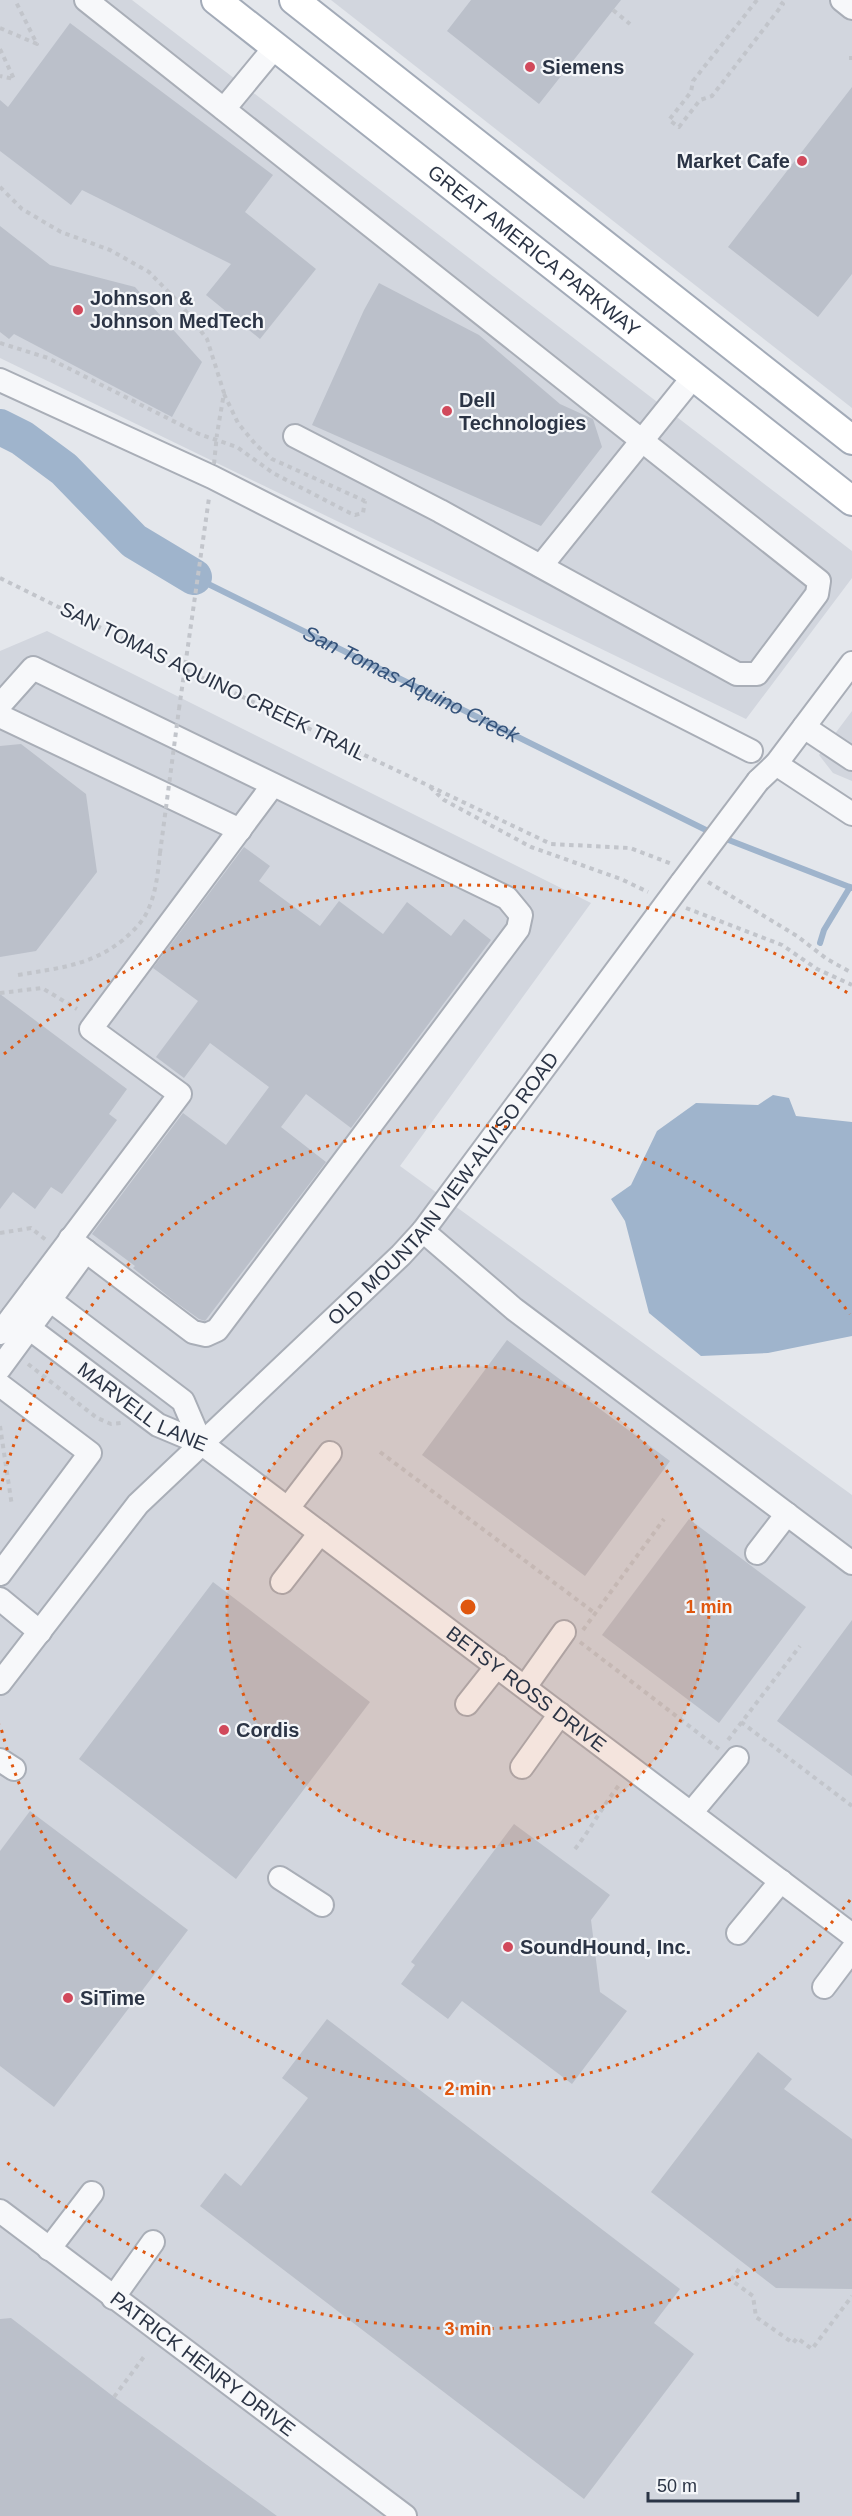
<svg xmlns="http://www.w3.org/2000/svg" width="852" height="2516" font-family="Arial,sans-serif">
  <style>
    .built { fill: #d2d6de }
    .water { fill: #9fb4cc }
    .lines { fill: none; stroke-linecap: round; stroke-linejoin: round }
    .stream { stroke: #9fb4cc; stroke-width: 6 }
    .river { stroke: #9fb4cc; stroke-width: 36 }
    .building { fill: #bbc0ca }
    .minor-casing { stroke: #a9aeb7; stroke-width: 26 }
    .major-casing { stroke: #a3abb8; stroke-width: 32 }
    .path { stroke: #c2c5cb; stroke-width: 4; stroke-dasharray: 4.5 4.5; stroke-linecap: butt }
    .minor { stroke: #f7f8fa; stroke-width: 22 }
    .major { stroke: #fff; stroke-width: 28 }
    .minor-bridge-casing { stroke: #a9aeb7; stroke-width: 26; stroke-linecap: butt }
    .path-bridge { stroke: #c2c5cb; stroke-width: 4; stroke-dasharray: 4.5 4.5; stroke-linecap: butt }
    .minor-bridge { stroke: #f7f8fa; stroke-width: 22 }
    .ring { fill: none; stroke: #df570f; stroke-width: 3; stroke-dasharray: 3 6 }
    .poi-dot { fill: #d1495b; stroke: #f4f6f9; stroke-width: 2 }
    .labels { text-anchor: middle; stroke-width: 4.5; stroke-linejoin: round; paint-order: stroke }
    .poi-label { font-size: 20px; font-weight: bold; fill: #2b3445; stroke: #f4f6f9; text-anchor: start }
    .street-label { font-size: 20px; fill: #2b3445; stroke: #f4f6f9 }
    .water-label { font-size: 21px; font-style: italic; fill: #34527a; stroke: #f4f6f9 }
    .centre { fill: #df570f; stroke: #f4f6f9; stroke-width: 3 }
    .ring-label { font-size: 18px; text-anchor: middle; font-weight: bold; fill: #df570f; stroke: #f4f6f9; stroke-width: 4.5; stroke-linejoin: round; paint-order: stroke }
  </style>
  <rect width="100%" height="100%" fill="#e4e7ec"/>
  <path class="built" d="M0,0H132L852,551V578L746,719L0,358Z
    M331,0H852V408Z
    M47,631L591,903L400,1166L852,1495V2516H0V651Z
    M852,711V781L833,773L819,755Z"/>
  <path class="water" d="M773,1095L789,1098L796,1116L852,1122V1336L768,1353L701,1356L649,1313L625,1221L611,1199L631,1185L657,1131L696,1103L758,1105Z"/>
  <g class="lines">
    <g class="stream">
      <path id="s1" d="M194,577L712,833"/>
      <path d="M721,837L852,888"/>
      <path d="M820,943L824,930L850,887"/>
    </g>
    <path class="river" d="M0,427L22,438L64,469L134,541L194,577"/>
  </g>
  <path class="building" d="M471,0H621L539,104L447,31Z
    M70,23L273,175L245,212L316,269L260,339L206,295L231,264L82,190L71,205L0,151V100L8,107Z
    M852,87V274L818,317L728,247Z
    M0,226L50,265L135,287L202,362L172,417L14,334L9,339L0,332Z
    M379,283L479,335L560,404L593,419L602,447L541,526L312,425L364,310Z
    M21,744L86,794L97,872L36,951L0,957V746Z
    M244,847L270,866L259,881L320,926L339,901L383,934L407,902L451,936L464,919L491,940L351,1128L306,1094L281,1127L326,1162L205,1321L199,1319L174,1301L133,1268L135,1266L92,1234L183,1113L226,1145L269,1087L210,1043L184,1078L156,1057L198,1001L153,968Z
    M0,994L127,1089L109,1114L117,1120L62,1194L51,1187L35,1209L13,1192L0,1209Z
    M507,1340L670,1461L585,1576L422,1455Z
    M689,1519L806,1607L719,1723L602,1635Z
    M213,1582L370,1702L236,1879L79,1759Z
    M852,1620V1776L777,1721Z
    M30,1811L188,1930L54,2107L0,2066V1851Z
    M514,1824L610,1895L591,1920L600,1992L627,2011L572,2084L462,2001L448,2019L401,1984L415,1965L411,1962Z
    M327,2019L680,2289L654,2323L694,2354L584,2499L200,2206L225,2173L241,2186L308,2098L282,2078Z
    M758,2052L792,2079L784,2089L852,2139V2289L776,2288L651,2192Z
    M11,2318L114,2397L277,2516H0V2319Z"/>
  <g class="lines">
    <defs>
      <g id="minor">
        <path d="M86,0L819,581L817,594L757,674H737L440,511L295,436"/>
        <path d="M842,0L852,8"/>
        <path d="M224,109L275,47"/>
        <path d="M0,380L212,477L751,751"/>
        <path d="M541,566L694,376"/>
        <path d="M0,705L33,668L507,898L521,915L518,929L217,1330L206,1335L193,1332L70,1239"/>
        <path d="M0,716L240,830"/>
        <path d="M804,727L852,759"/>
        <path d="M776,764L852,814"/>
        <path d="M758,781L776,764L852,663"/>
        <path d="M423,1231L514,1309L852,1563"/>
        <path d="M34,1288L183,1401L201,1443"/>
        <path id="s2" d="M13,1316L158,1425L201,1443L852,1935"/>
        <path d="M0,1333L180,1094L91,1029L273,785"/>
        <path d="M0,1368L86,1251"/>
        <path d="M0,1385L90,1453L0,1574"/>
        <path d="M288,1508L330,1453"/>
        <path d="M757,1553L787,1514"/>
        <path d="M282,1582L320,1533"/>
        <path d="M0,1599L40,1632"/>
        <path id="s3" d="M0,1683L138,1504L401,1255L423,1231L682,882"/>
        <path d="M525,1687L564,1632"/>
        <path d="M467,1704L497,1666"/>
        <path d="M0,1760L14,1769"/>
        <path d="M522,1767L560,1714"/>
        <path d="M691,1813L737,1758"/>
        <path d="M280,1878L322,1905"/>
        <path d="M738,1933L781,1881"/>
        <path d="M824,1987L852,1950"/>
        <path id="s4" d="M0,2211L405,2516"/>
        <path d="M49,2249L92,2193"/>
        <path d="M113,2298L153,2242"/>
      </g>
      <g id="major">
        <path id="s5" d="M216,0L852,501"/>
        <path d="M294,0L852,440"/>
      </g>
    </defs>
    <use href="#minor" class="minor-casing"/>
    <use href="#major" class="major-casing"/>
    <path class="path" d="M757,0L693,81L691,92L669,120L679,127L700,100L712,96L719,87L783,4L778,0
      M613,10L630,24
      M0,28L37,44L15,0
      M0,49L14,79L0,76
      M849,58H852
      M0,187L22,209L61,232L110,250L149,272L181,305L207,339L224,393L217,434
      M0,343L48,358L199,434L237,447L273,473L350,513L355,515L363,513L365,501
      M224,394L238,423L256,445L272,459L365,501
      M0,578L184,669L551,844L630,848L672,864
      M179,709L209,498
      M430,787L444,800L531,847L621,879L648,892
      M708,882L797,936L827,959L852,973
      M686,908L782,945L817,969L852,985
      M18,975C58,968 90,966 123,940C132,932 142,923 147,912C156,894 158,872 160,853
      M0,993L42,988L77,1009
      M0,1233L31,1228L46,1240
      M28,1364L97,1418L111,1424L121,1423
      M0,1426L12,1506
      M380,1452L596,1614
      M583,1630L664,1519
      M580,1642L719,1749
      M741,1722L852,1806
      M728,1740L800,1646
      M575,1849C591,1829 603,1805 620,1784
      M739,2269L731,2280L753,2296L756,2317L793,2343L797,2338L812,2349L852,2296
      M114,2397L146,2354"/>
    <use href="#minor" class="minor"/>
    <use href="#major" class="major"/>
    <defs>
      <path id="minor-bridge" d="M682,882L758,781"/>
    </defs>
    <use href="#minor-bridge" class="minor-bridge-casing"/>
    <path class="path-bridge" d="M214,464L217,434
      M160,853L179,709"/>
    <use href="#minor-bridge" class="minor-bridge"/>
  </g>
  <circle cx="468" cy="1607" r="241" fill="#df570f" fill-opacity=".12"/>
  <g class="ring">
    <circle cx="468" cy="1607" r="241"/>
    <path d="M850 1900A482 482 0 0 1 0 1724M0 1490A482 482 0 0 1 850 1314"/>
    <path d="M851 2219A722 722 0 0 1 4 2160M4 1054A722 722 0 0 1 851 995"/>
  </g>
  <g class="poi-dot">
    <circle cx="530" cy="67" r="6"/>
    <circle cx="802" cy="161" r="6"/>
    <circle cx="78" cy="310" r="6"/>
    <circle cx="447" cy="411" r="6"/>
    <circle cx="224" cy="1730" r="6"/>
    <circle cx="508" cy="1947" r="6"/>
    <circle cx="68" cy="1998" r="6"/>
  </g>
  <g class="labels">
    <g class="poi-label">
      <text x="542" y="74">Siemens</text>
      <text x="790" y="168" text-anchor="end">Market Cafe</text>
      <text x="90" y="305">Johnson &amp;<tspan x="90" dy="23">Johnson MedTech</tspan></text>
      <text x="459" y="407">Dell<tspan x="459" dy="23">Technologies</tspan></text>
      <text x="236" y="1737">Cordis</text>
      <text x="520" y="1954">SoundHound, Inc.</text>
      <text x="80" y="2005">SiTime</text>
    </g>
    <g class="street-label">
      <text dy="7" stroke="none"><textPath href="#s5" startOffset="405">GREAT AMERICA PARKWAY</textPath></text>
      <text transform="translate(213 681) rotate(26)" y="7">SAN TOMAS AQUINO CREEK TRAIL</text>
      <text dy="7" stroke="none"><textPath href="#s3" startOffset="666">OLD MOUNTAIN VIEW-ALVISO ROAD</textPath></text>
      <text dy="7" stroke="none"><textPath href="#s2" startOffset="159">MARVELL LANE</textPath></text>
      <text dy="7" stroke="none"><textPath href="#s2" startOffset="636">BETSY ROSS DRIVE</textPath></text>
      <text dy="7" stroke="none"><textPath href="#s4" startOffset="254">PATRICK HENRY DRIVE</textPath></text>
    </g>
    <g class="water-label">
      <text dy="7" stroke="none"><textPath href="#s1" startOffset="242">San Tomas Aquino Creek</textPath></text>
    </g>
  </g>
  <circle cx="468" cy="1607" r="9" class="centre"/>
  <g class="ring-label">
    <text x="709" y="1613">1 min</text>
    <text x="468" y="2095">2 min</text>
    <text x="468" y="2335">3 min</text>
  </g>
  <path d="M648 2492v9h150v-9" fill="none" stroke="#2b3445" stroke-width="3"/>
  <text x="657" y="2492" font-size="18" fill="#2b3445" stroke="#f4f6f9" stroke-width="4.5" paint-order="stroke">50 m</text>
</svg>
